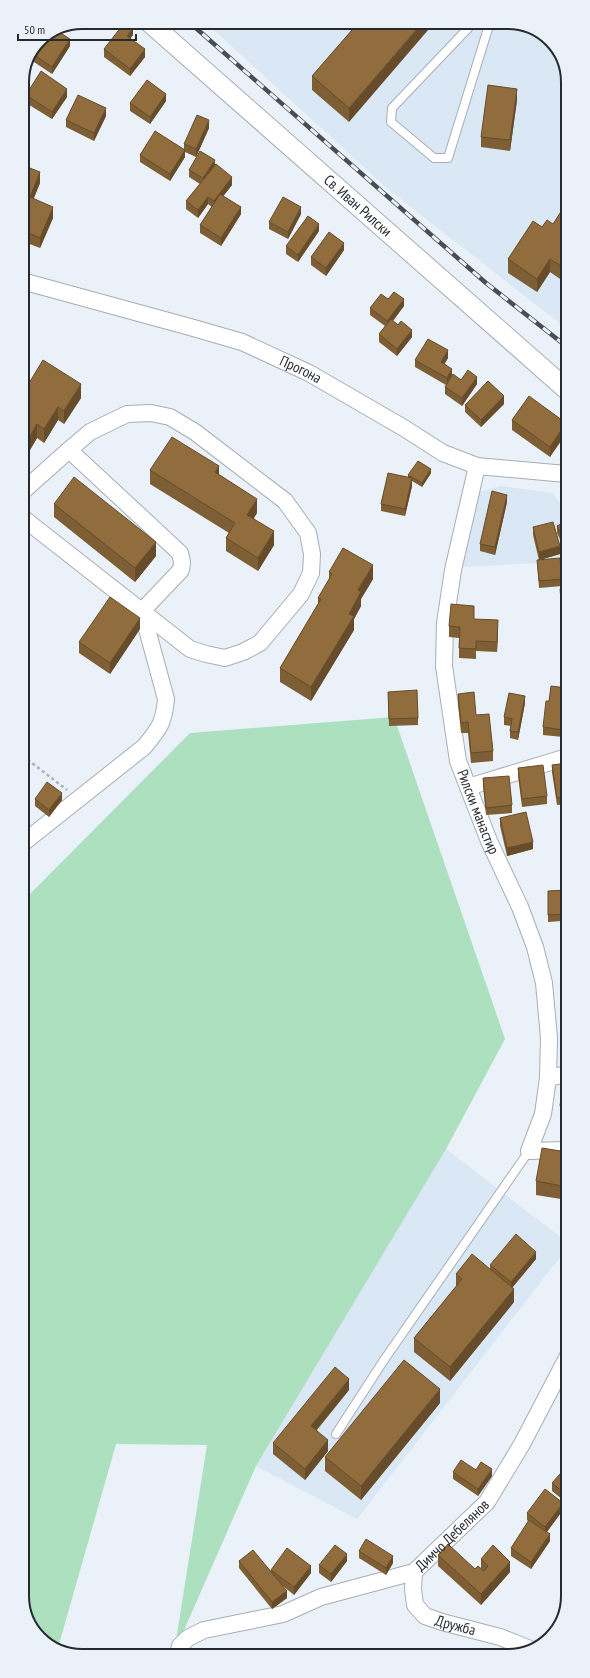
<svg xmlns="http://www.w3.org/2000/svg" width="590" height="1678" font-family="'PT Sans Narrow',sans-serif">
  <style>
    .built { fill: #dae7f4 }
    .green { fill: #ace0bf }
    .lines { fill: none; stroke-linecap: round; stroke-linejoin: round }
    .service-casing { stroke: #a7adb5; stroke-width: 10 }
    .minor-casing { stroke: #a7adb5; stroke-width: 18 }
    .tertiary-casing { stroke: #a7adb5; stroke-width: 21 }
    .path { stroke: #aaafb6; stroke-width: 2.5; stroke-dasharray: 3 3; stroke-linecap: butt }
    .service { stroke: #fff; stroke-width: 8 }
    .minor { stroke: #fff; stroke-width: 16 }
    .tertiary { stroke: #fff; stroke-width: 19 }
    .rail-casing { stroke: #4a4d51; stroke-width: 4.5 }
    .rail { stroke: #eaf1f9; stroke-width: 3; stroke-dasharray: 9; stroke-linecap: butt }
    .wall { fill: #7d5e35 }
    .shaded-wall { fill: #664c2b }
    .building { fill: #916d3e; stroke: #664c2b }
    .labels { text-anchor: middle; stroke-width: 3; stroke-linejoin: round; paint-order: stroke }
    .street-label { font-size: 15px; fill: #282b2e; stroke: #eaf1f9 }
    .rim { fill: none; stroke: #282b2e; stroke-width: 2 }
  </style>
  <rect width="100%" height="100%" fill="#eaf1f9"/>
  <path class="built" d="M205,22H512L547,37L566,66V328L389,190Z
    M500,486L553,493L567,514V554L538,563L461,567L473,494Z
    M446,1149L568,1243V1247L357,1519L256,1466Z"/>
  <path class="green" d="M394,717L505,1039L446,1149L256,1466L174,1653L207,1445L116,1444L58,1648L45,1643L24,1612L23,901L190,733Z"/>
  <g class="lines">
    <defs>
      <path id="service" d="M474,22L392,108L391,122L434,158H448L490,22
        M336,1434L384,1360L529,1151"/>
      <g id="minor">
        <path id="s1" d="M22,281L190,327L242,342L309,373L404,428L443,453L477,466L566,474"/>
        <path id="s2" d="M477,466L453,570L445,623L444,666L458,761L489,841L520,907L535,947L544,983L549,1038L548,1078L543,1114L529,1151L567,1150"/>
        <path d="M23,491L69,450"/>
        <path d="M23,518L190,649L206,654L225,658L243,652L260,643L301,594L311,573L312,554L308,533L285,501L195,432L170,417L151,413L127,414L90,432L69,450L180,553L182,562L181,570L142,611"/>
        <path d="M468,787L567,757"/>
        <path d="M23,843L144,747C159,729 164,723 166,699L142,611"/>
        <path d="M548,1078L567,1074"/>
        <path id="s3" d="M414,1572L413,1589L415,1605L425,1616L442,1622L500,1637L530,1649"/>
        <path id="s4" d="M178,1655L180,1646L188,1638L204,1630L283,1614L321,1597L414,1572L487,1502L522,1444L568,1356"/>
      </g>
      <g id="tertiary">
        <path id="s5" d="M149,22L566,389"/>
      </g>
    </defs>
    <use href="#service" class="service-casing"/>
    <use href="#minor" class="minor-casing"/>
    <use href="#tertiary" class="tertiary-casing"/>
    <path class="path" d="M23,756L67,790"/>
    <use href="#service" class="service"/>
    <use href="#minor" class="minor"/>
    <use href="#tertiary" class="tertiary"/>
    <defs>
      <path id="rail" d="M189,22L486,283L566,346"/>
    </defs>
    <use href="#rail" class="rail-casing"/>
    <use href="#rail" class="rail"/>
  </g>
  <path class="wall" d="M359,22L349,122L312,90V76Z
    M133,35L130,38L145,57L130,76L104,57V49Z
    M40,39L70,46L52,74L31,60Z
    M26,95L67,97L52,119L26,103Z
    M517,100L510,151L481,147V137Z
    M166,101L150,124L130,111V103Z
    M106,116L94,141L66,127V120Z
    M209,128L196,157L185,152V157L170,181L140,162V155L184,149V144Z
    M22,165L40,183L33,199L53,218L40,248L22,241Z
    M215,166L232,185L223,196L241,214L221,246L200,233V225L212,207L208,204L198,218L186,209V201L200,184L189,177V170Z
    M566,204V283L550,272L537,292L508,273V259L542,227L553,224Z
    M301,214L288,239L269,229V222Z
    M319,231L298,262L286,254V246Z
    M344,250L326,276L311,265V257Z
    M388,299L404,306L393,321L412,337L397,356L379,342V334L385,326L370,315V308Z
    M448,358L444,364L452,376L461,380L477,384L462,406L445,394V387L446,385L415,367V360Z
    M23,393L81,398L64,424L58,420L44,443L37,438L23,462Z
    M504,404L481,427L465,412V405Z
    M512,420L566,423L550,457L512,430Z
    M150,470L219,475L257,513L254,518L274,545L258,571L226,551V538L229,533L150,484Z
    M431,473L422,487L412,481V486L405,516L381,511V504L408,478V475Z
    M507,502L495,555L480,551V544Z
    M54,504L156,556L135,582L54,517Z
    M567,521V554L557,533V526Z
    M533,527L560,554L540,560L562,579V586L539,588L537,560H539L533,535Z
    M329,572L373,579L361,599V606L354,619V630L311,701L280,682V668L318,604V598L329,580Z
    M560,589H567V615L562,616L560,597Z
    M474,619L498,631L497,652L476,651V659L459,658V638L449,637V626Z
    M140,629L110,674L79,653V642Z
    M567,688V704L563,737L543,735V727L549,701Z
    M458,694L476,715L493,751V761L471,763L468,733H461L458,704Z
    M388,699L418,718V725L389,726Z
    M525,703L518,740L510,738V731L511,726L504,725V717Z
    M567,763V804L557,805L552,772V765Z
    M518,768L547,796V804L522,807L518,776Z
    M483,778L512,805V813L486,815L483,786Z
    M35,799L62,800L49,817L35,806Z
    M500,818L533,849L507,856L500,826Z
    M567,890V960L561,930V921L548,922V891Z
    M567,1071V1118L560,1116V1106Z
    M567,1152V1200L536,1195V1181Z
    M536,1259L512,1288L514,1302L450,1381L414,1352V1338L456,1287V1274L490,1270V1265Z
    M349,1390L317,1430L328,1451L305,1480L273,1454V1443Z
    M440,1403L361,1500L325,1471V1457Z
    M568,1465V1504L552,1491V1483Z
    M476,1470L492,1476L478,1496L453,1479V1472Z
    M563,1510L547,1532L550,1541L531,1569L511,1556V1548L529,1522L527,1520V1513Z
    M359,1551L393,1563L386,1575L359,1558Z
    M438,1555L475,1569L481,1568V1559L510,1572L481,1605L438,1566Z
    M239,1561L271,1571V1570L311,1573L294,1595L283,1586L287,1598L272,1609L239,1568Z
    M347,1561L331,1582L319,1573V1565Z"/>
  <path class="shaded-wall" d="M423,22H435L349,122V108Z
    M133,28V35L127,43V36Z
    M70,39V46L52,74V67Z
    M145,49V57L130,76V69Z
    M67,89V97L52,119V112Z
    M517,89V100L510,151V140Z
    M166,94V101L150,124V117Z
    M106,108V116L94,141V133Z
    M209,120V128L196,157V149Z
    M185,150V157L170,181V174Z
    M215,160V167L203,186V178Z
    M40,172V183L30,208V197Z
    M232,177V185L214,208V201Z
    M208,197V204L198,218V210Z
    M53,207V218L40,248V238Z
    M241,207V214L221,246V238Z
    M301,207V214L288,239V232Z
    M319,224V231L298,262V255Z
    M344,243V250L326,276V268Z
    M550,259V272L537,292V279Z
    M404,299V306L387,328V321Z
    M412,330V337L397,356V349Z
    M448,350V358L441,370V362Z
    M452,369V376L447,385V378Z
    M477,377V384L462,406V398Z
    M81,384V398L64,424V411Z
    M504,396V404L481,427V420Z
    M58,407V420L44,443V429Z
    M566,423V434L550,457V447Z
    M37,424V438L23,462V448Z
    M219,466V480L215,472Z
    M431,469V473L422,487V483Z
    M412,478V486L405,516V509Z
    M507,495V502L495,555V547Z
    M257,499V513L247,528V515Z
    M274,531V545L258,571V558Z
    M156,542V556L135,582V568Z
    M560,546V554L539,560V552Z
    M373,565V579L361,599V606L354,619V630L311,701V687L349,614L358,590Z
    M140,618V629L110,674V663Z
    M498,620V631L497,652V642Z
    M525,696V703L518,740V732Z
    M567,697V704L563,737V730Z
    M62,793V800L49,817V810Z
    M533,842V849L507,856V848Z
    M536,1252V1259L511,1289V1282Z
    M514,1289V1302L450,1381V1367Z
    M349,1379V1390L311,1436V1426Z
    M440,1389V1403L361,1500V1486Z
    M328,1440V1451L305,1480V1469Z
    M492,1469V1476L478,1496V1489Z
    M563,1503V1510L545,1534V1527Z
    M550,1534V1541L531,1569V1562Z
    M347,1554V1561L331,1582V1574Z
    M393,1556V1563L386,1575V1568Z
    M510,1562V1572L481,1605V1594Z
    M311,1566V1573L294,1595V1587Z
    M287,1591V1598L272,1609V1602Z"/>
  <path class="building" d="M125,22L133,28L127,36L145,49L130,69L104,49Z
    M359,22H423L349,108L312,76Z
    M59,32L70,39L52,67L33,54L40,39Z
    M41,71L67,89L52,112L26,95Z
    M147,80L166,94L150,117L130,103Z
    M488,85L517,89L510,140L481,137Z
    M78,95L106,108L94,133L66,120Z
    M197,115L209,120L196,149L184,144Z
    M155,131L185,150L170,174L140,155Z
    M200,151L215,160L203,178L189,170Z
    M216,164L232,177L214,201L208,197L198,210L186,201Z
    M22,165L40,172L30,197L53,207L40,238L22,230Z
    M220,194L241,207L221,238L200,225Z
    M283,197L301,207L288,232L269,222Z
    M566,204V269L550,259L537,279L508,259L533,221L542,227L547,220L553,224Z
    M308,216L319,224L298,255L286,246Z
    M329,232L344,243L326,268L311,257Z
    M394,292L404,299L387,321L370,308L381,294L388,299Z
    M391,319L398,325L401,321L412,330L397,349L379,334Z
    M428,339L448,350L441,362L452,369L447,378L415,360Z
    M43,360L81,384L64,411L58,407L44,429L37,424L23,448V393Z
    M468,370L477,377L462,398L445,387L453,374L461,380Z
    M488,381L504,396L481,420L465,405Z
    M529,396L566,423L550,447L512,420Z
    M172,437L219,466L215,472L257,499L247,515L274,531L258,558L226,538L235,523L150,470Z
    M418,461L431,469L422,483L408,475Z
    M388,473L412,478L405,509L381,504Z
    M74,477L156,542L135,568L54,504Z
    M492,491L507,495L495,547L480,544Z
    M567,521V546L557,526Z
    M553,522L560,546L539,552L533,527Z
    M343,548L373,565L358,590L361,592L349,614L354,616L311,687L280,668L321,599L318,598L332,574L329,572Z
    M560,558L562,579L539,581L537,560Z
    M560,589H567V608H562Z
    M110,597L140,618L110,663L79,642Z
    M451,604L474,606V619L498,620L497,642L476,641V649L459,648L460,627L449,626Z
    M551,686L567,688V697L563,730L543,727L546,701H549Z
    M417,690L418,718L389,719L388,692Z
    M474,692L476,715L489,714L493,751L471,753L468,722L461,723L458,694Z
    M509,693L525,696L518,732L510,731L512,719L504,717Z
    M567,763V796L557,798L552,765Z
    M543,765L547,796L522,799L518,768Z
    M509,776L512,805L486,808L483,778Z
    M47,782L62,793L49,810L35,799Z
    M526,812L533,842L507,848L500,818Z
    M567,890V914L548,915V891Z
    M567,918V949L561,919Z
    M565,1071H567V1107L560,1106Z
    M542,1148L567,1152V1187L536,1181Z
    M516,1234L536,1252L511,1282L490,1265Z
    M472,1254L514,1289L450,1367L414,1338L462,1279L456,1274Z
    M404,1360L440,1389L361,1486L325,1457Z
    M335,1367L349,1379L311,1426L328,1440L305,1469L273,1443Z
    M461,1460L476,1470L481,1462L492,1469L478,1489L453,1472Z
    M568,1465V1496L552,1483Z
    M545,1489L563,1503L545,1527L527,1513Z
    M529,1520L550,1534L531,1562L511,1548Z
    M366,1539L393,1556L386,1568L359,1551Z
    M448,1544L475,1569L478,1566L484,1571L488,1566L481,1559L493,1545L510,1562L481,1594L438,1555Z
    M335,1545L347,1554L331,1574L319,1565Z
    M287,1548L311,1566L294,1587L271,1570Z
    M253,1550L287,1591L272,1602L239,1561Z"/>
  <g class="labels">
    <g class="street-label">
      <text dy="5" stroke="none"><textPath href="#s5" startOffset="278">Св. Иван Рилски</textPath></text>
      <text dy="5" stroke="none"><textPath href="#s1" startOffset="293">Прогона</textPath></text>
      <text dy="5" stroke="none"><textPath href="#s2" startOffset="354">Рилски манастир</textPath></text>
      <text dy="5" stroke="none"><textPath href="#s4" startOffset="310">Димчо Дебелянов</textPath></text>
      <text dy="5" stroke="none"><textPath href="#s3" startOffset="80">Дружба</textPath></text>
    </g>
  </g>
  <path d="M0 0H590V1678H0ZM82 29H508A53 53 0 0 1 561 82V1596A53 53 0 0 1 508 1649H82A53 53 0 0 1 29 1596V82A53 53 0 0 1 82 29Z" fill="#eaf1f9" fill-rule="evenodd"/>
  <path class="rim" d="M82 29H508A53 53 0 0 1 561 82V1596A53 53 0 0 1 508 1649H82A53 53 0 0 1 29 1596V82A53 53 0 0 1 82 29Z"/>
  <path d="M18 34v6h118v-6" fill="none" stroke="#282b2e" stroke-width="2"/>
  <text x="24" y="34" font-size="12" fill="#282b2e" stroke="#eaf1f9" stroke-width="3" paint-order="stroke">50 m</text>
</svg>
